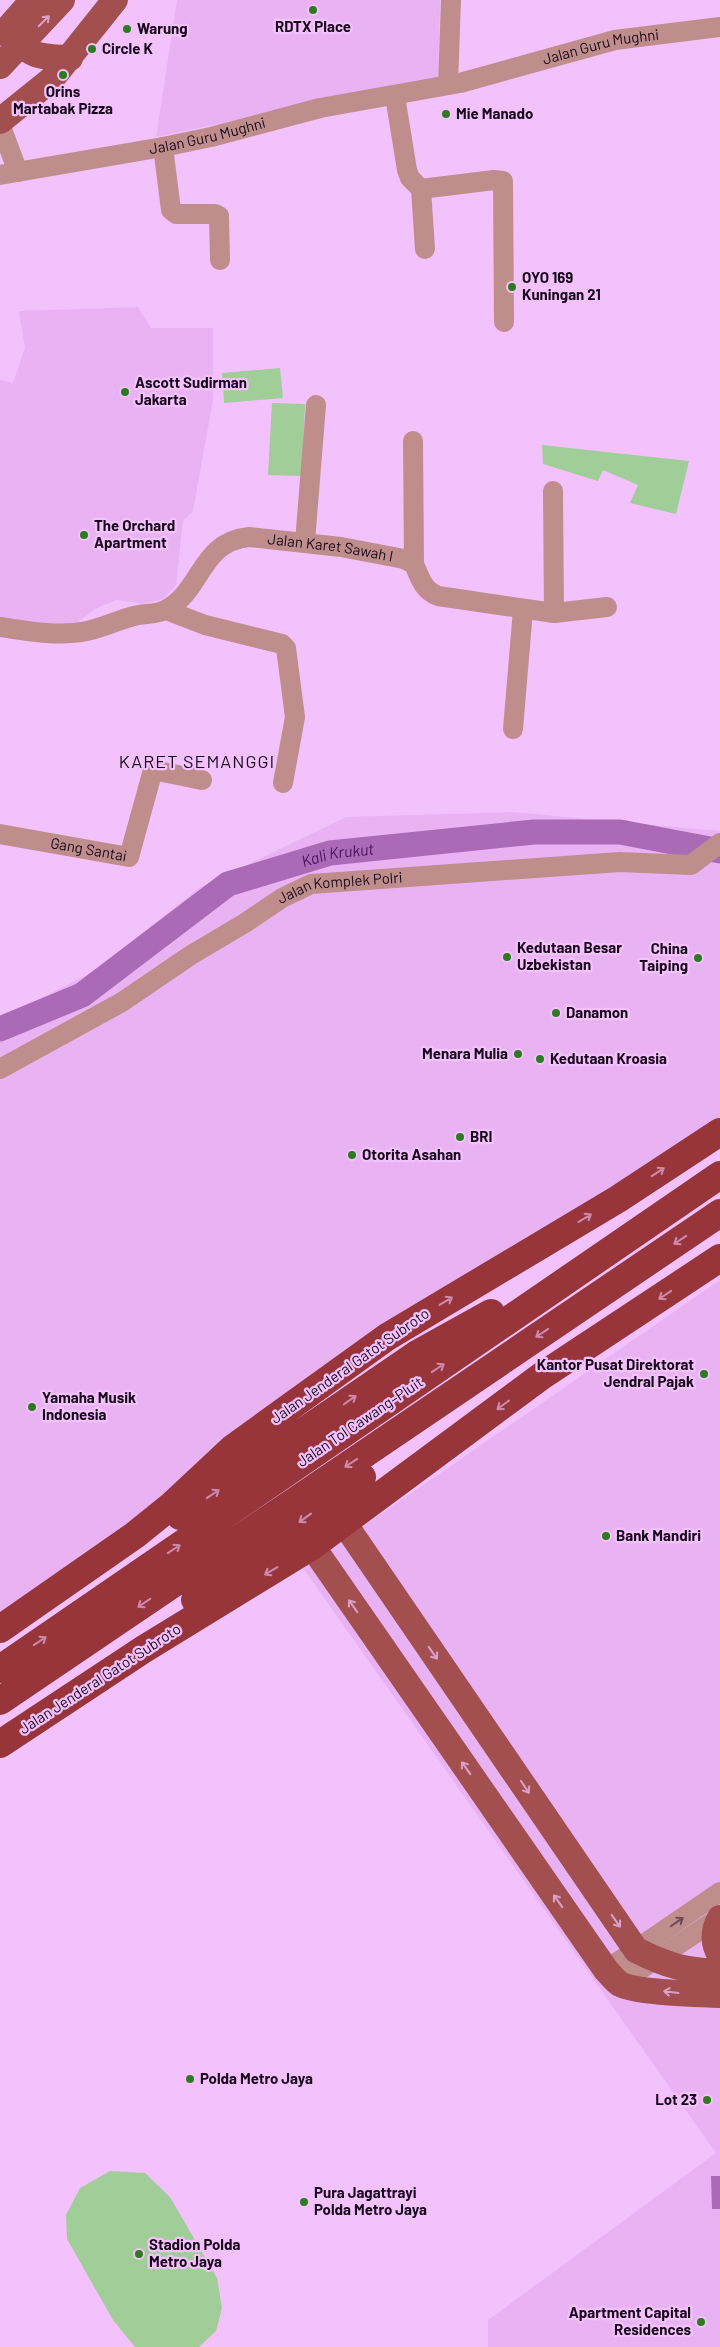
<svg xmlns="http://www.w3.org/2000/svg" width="720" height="2347" font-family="Barlow,sans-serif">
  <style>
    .built { fill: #e9b3f3 }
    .green { fill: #a1cd99 }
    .water { fill: #aa6ab6 }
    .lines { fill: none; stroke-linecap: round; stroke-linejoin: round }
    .river { stroke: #aa6ab6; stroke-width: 25 }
    .minor { stroke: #bf8e8c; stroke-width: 20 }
    .major { stroke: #a34f50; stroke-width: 26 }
    .highway { stroke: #97353a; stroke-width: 28 }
    .oneway { stroke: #dba0c8 }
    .oneway2 { stroke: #ce8aae }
    .oneway3 { stroke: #6c4a54 }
    .poi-dot { fill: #2e7a21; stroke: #f3c2fc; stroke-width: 2 }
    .labels { text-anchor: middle; stroke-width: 4.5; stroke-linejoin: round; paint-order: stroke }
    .poi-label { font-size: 15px; font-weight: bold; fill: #18071b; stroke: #f3c2fc; text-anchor: start }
    .street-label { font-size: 15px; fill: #18071b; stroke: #f3c2fc }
    .water-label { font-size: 16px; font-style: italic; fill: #4d1059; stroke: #f3c2fc }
    .quarter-label { font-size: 18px; letter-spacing: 1px; fill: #18071b; stroke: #f3c2fc }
  </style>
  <rect width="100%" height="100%" fill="#f3c2fc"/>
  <path class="built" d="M177,0H440L438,78L156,137Z
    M138,307L151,328H213V400L193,511L183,521L176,585L163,599L143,604L117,600L97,608L76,623L0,629V380L13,383L25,348L19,311Z
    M512,812L720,831V1129L495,1272L0,1629V1019L95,971L199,888L346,817Z
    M720,1280V2347H488V2320L716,2153L303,1568Z"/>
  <path class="green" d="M280,368L283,398L224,403L222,373Z
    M272,403L305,404L302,476L268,475Z
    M542,445L689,461L676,514L630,503L638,485L603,470L598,481L543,464Z
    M110,2171L145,2173L170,2197L217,2278L222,2308L216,2331L199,2347H135L113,2320L67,2239L66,2215L80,2188Z"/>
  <path class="water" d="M711,2176H720V2209H712Z"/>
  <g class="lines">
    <path class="river" id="s1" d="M0,1029L82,995L228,884L330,853L534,832H620L720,851"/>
    <g class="minor">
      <path d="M448,85L451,0"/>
      <path d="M395,96L407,170L410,178L421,189L425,249"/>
      <path d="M0,124L18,172"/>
      <path d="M163,147L171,210L176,214H215L219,216L220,260"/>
      <path id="s2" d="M0,175L163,147L211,137L320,108L460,83L615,40L720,27"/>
      <path d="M421,189L494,180L503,181L504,322"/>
      <path d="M413,441L414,564"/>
      <path d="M305,542L316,405"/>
      <path d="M166,610L205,625L282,644L286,648L295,717L283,783"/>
      <path d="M554,613L607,607"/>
      <path id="s3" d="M0,627C29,631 58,637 87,631C103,628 118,620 134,616C144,613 158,615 167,609C203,589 200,542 249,537L341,547L404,559L414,564C420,578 423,590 438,596L554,613L553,491"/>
      <path d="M513,729L523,610"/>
      <path id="s4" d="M0,834L129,857L153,770L202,780"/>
      <path id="s5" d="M0,1069L122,1002L191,955L245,923L282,898L311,884L620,862L691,865L720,843"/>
      <path d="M606,1970L720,1892"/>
      <path d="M620,1983L720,1917"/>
    </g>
    <path class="major" d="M17,20C19,58 39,57 70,58
      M4,33L33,0
      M0,66L62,0
      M0,121L51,80L115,0
      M344,1523L636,1950C666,1965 687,1972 720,1971
      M312,1546L606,1970C610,1974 615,1981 620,1984C636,1993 700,1994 720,1995
      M720,1918C713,1931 712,1942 720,1955"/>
    <path class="highway" d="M180,1516L417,1354L491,1313
      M195,1600L362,1477
      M0,1629L135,1535L171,1506L233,1448L387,1337L618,1199L720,1132
      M0,1669L720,1175
      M0,1701L720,1213
      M0,1744L144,1649L312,1546L543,1375L720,1258"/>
  </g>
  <defs><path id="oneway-shaft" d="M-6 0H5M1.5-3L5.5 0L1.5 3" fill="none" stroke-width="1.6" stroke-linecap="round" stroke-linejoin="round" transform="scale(1.25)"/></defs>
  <g class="oneway">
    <use href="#oneway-shaft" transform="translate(44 21) rotate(-45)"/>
    <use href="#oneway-shaft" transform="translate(353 1606) rotate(-125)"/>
    <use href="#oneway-shaft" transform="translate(433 1653) rotate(55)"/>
    <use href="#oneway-shaft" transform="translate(466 1768) rotate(-125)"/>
    <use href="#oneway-shaft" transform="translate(525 1787) rotate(56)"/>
    <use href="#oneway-shaft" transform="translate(558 1901) rotate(-125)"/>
    <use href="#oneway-shaft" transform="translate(616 1921) rotate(55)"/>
    <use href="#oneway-shaft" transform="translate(671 1992) rotate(-173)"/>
  </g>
  <g class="oneway2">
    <use href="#oneway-shaft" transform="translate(658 1172) rotate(-33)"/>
    <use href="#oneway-shaft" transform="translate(585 1218) rotate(-31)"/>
    <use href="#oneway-shaft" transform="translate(680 1240) rotate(146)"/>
    <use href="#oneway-shaft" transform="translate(665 1295) rotate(146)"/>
    <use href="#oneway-shaft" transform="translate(446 1301) rotate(-31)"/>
    <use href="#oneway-shaft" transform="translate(542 1333) rotate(146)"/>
    <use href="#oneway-shaft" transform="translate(438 1368) rotate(-34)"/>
    <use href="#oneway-shaft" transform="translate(350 1400) rotate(-35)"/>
    <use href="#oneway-shaft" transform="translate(503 1405) rotate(143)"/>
    <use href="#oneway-shaft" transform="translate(351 1463) rotate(146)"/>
    <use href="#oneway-shaft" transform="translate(213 1494) rotate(-34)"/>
    <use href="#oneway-shaft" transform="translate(305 1518) rotate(144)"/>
    <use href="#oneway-shaft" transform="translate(174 1549) rotate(-34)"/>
    <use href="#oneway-shaft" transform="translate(271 1571) rotate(149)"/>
    <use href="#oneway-shaft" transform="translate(144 1603) rotate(146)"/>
    <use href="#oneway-shaft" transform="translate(40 1641) rotate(-34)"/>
  </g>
  <use class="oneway3" href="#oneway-shaft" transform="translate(677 1922) rotate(-35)"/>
  <g class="poi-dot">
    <circle cx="313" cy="10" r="5"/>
    <circle cx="127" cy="29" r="5"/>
    <circle cx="92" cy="49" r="5"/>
    <circle cx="63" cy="75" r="5"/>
    <circle cx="446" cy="114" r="5"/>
    <circle cx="512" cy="287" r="5"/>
    <circle cx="125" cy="392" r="5"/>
    <circle cx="84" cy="535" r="5"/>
    <circle cx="507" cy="957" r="5"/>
    <circle cx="698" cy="958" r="5"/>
    <circle cx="556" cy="1013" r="5"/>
    <circle cx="518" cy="1054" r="5"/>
    <circle cx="540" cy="1059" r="5"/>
    <circle cx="460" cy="1137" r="5"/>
    <circle cx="352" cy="1155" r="5"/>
    <circle cx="704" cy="1374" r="5"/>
    <circle cx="32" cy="1407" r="5"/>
    <circle cx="606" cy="1536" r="5"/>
    <circle cx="190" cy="2079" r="5"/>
    <circle cx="707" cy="2100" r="5"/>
    <circle cx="304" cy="2202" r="5"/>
    <circle cx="139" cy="2254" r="5"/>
    <circle cx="701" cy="2322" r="5"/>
  </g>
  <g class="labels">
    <g class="poi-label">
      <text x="313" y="32" text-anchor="middle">RDTX Place</text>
      <text x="137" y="34">Warung</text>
      <text x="102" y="54">Circle K</text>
      <text x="63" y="97" text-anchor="middle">Orins<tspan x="63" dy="17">Martabak Pizza</tspan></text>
      <text x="456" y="119">Mie Manado</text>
      <text x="522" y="283">OYO 169<tspan x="522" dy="17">Kuningan 21</tspan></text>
      <text x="135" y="388">Ascott Sudirman<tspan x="135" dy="17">Jakarta</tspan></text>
      <text x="94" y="531">The Orchard<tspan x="94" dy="17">Apartment</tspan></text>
      <text x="517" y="953">Kedutaan Besar<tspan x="517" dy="17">Uzbekistan</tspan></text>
      <text x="688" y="954" text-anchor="end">China<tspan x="688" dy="17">Taiping</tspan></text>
      <text x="566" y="1018">Danamon</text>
      <text x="508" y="1059" text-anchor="end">Menara Mulia</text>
      <text x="550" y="1064">Kedutaan Kroasia</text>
      <text x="470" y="1142">BRI</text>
      <text x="362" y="1160">Otorita Asahan</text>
      <text x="694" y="1370" text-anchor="end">Kantor Pusat Direktorat<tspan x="694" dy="17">Jendral Pajak</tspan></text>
      <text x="42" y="1403">Yamaha Musik<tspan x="42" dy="17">Indonesia</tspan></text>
      <text x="616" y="1541">Bank Mandiri</text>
      <text x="200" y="2084">Polda Metro Jaya</text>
      <text x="697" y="2105" text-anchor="end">Lot 23</text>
      <text x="314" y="2198">Pura Jagattrayi<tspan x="314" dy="17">Polda Metro Jaya</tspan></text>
      <text x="149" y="2250">Stadion Polda<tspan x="149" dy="17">Metro Jaya</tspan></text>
      <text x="691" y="2318" text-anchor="end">Apartment Capital<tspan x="691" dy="17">Residences</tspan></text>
    </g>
    <g class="street-label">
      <text dy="5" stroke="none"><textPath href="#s2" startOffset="615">Jalan Guru Mughni</textPath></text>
      <text dy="5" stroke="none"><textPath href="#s2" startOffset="211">Jalan Guru Mughni</textPath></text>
      <text dy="5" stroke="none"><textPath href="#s3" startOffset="366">Jalan Karet Sawah I</textPath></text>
      <text dy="5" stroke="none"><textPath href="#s4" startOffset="90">Gang Santai</textPath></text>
      <text dy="5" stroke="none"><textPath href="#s5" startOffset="390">Jalan Komplek Polri</textPath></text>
      <text transform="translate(350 1366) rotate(-35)" y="5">Jalan Jenderal Gatot Subroto</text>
      <text transform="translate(360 1422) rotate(-34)" y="5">Jalan Tol Cawang–Pluit</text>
      <text transform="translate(100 1679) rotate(-33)" y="5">Jalan Jenderal Gatot Subroto</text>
    </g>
    <g class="water-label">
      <text dy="6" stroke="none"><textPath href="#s1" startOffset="386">Kali Krukut</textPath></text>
    </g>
    <g class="quarter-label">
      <text x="197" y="768">KARET SEMANGGI</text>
    </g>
  </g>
</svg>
